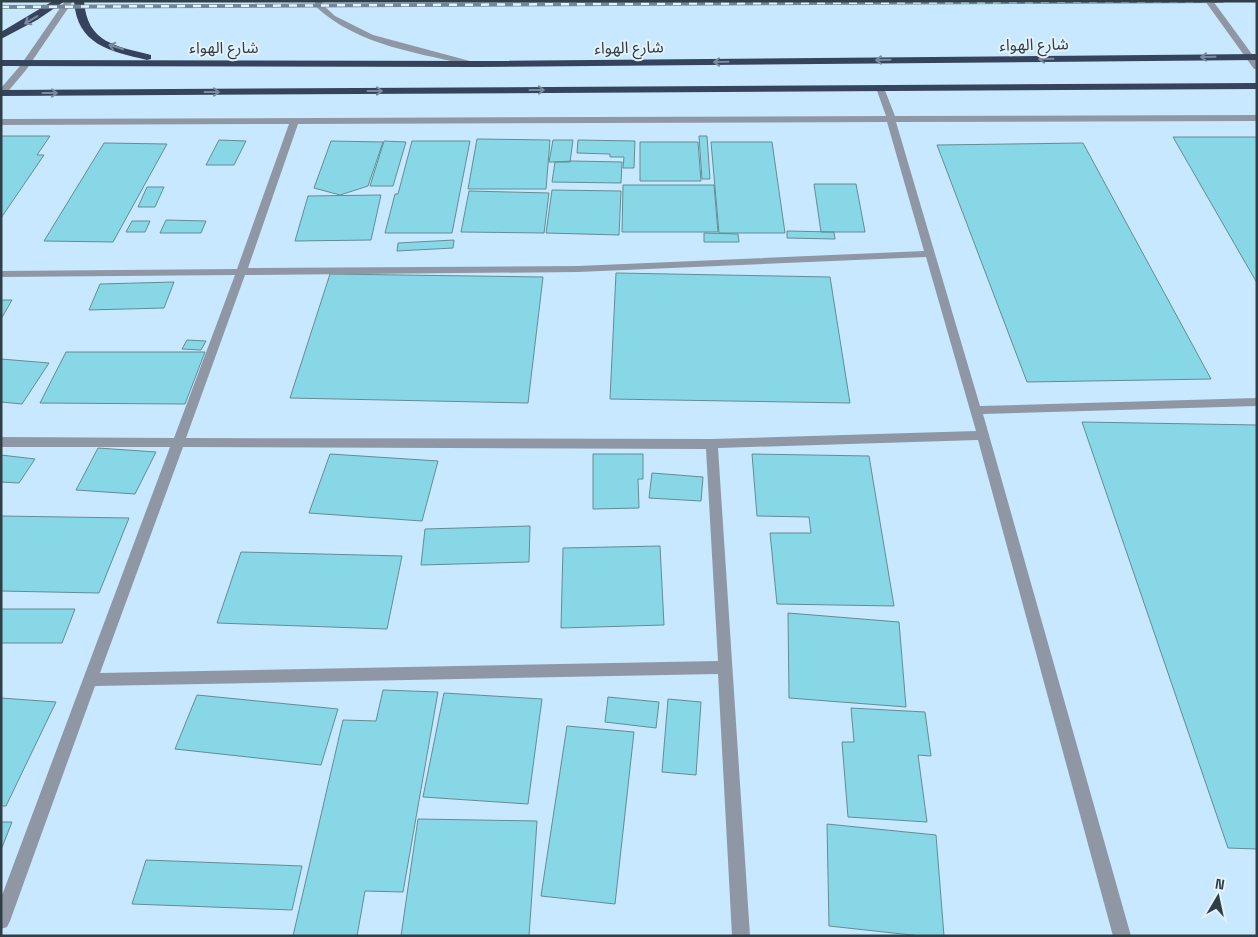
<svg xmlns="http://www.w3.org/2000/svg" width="1258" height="937" font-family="'Space Grotesk','Noto Sans Arabic',sans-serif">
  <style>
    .building { fill: #87d7e7; stroke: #648c94 }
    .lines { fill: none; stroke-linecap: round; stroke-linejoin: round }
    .minor { fill: #9097a4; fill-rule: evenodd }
    .highway { fill: #35445c; fill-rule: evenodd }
    .rail-casing { stroke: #718795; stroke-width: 4 }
    .rail { stroke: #e5f2fb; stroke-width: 2.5; stroke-dasharray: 8; stroke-linecap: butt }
    .oneway { stroke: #7b8a9c }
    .labels { text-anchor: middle; stroke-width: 4; stroke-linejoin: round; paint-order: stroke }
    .far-street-label { font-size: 16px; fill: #303e46; stroke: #e5f2fb }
  </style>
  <rect width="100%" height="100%" fill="#c7e8fe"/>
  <path class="building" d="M1,136H50L37,155H44L1,218Z
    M699,136H707L710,179H702Z
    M1173,137H1257V283Z
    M477,139L550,140L546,189H468Z
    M219,140L246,141L234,165H206Z
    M553,140H573L570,162H549Z
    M578,140L635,141L634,168H623L624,157H610V154L577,153Z
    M331,141L383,142L368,186L340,195L314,188Z
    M384,141L406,142L393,186H370Z
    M412,141H470L452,233H385L395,194H398Z
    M640,142H698L701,181H640Z
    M711,142H772L785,233H719Z
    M104,143L167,144L113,242L44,241Z
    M1083,143L1211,379L1027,382L937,145Z
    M572,161L622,162L621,183L552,182L555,162Z
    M814,184H856L865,232H821Z
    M623,185H714L718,232H622Z
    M147,187H164L155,207H138Z
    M552,190L621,191L619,235L546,233Z
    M469,191L549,193L544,233L461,232Z
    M381,195L371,240L295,241L308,196Z
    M166,220L206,221L201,233H160Z
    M132,221H150L145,232H126Z
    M787,231L834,232L835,239L787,238Z
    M704,233L738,234L739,242H704Z
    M454,240L453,248L397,251L398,243Z
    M616,273L830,277L850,403L610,399Z
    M330,274L543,277L528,403L290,398Z
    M174,282L164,308L89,310L100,284Z
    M1,300H12L1,319Z
    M187,340L206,341L201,350L182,349Z
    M66,352H205L185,404L40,403Z
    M1,359L49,363L22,404L1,402Z
    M1082,422L1257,425V849L1228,848Z
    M98,448L156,452L135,494L76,490Z
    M330,454L438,461L422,521L309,513Z
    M593,454H643V479H638L639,508L593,509Z
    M752,454L869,456L894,606L777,604L770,533H811L809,517L757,516Z
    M1,455L35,459L19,483L1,482Z
    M652,473L703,477L701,501L649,498Z
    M1,516L129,518L99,593L1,591Z
    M530,526L529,562L421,565L425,529Z
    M660,546L664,625L561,628L563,548Z
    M241,552L402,556L387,629L217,623Z
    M1,609H75L62,643H1Z
    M788,613L899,622L906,707L789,698Z
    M383,690L438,692L403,892L365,891L357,936H293L343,720L376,721Z
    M444,693L542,699L528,804L423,797Z
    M197,695L338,709L321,765L175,749Z
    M608,697L659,702L656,728L605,722Z
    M1,698L56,702L6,806H1Z
    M668,699L701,702L696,775L662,772Z
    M851,708L925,712L931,756L918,755L927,822L848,817L842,742H854Z
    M567,726L634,732L615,904L541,896Z
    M418,819L537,821L529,936H401Z
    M1,822H12L1,850Z
    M827,824L936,835L944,936H921L829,926Z
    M146,860L302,866L292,910L132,904Z"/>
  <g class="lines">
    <path class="minor" d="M65,1H73L26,70L5,95H1V88L20,66Z
      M315,1H323L322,4L335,16L373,35L481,64L477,67C421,53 359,47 315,6Z
      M1205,1H1213L1257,61V69H1254Z
      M880,85L884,88L895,116L1257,115V121L896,122L980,406L1257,398V406L983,414L1131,936H1113L978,440L718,448L750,936H732L718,674L95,686L10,921L7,927L1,929V898L170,447H1V437L174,438L235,275L1,277V271L237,269L289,124L1,125V119L886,116L876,88ZM887,122L924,251L578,266L248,268L298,124ZM926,257L976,431L712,439L186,438L245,275L578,272ZM183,447L706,449L718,661L100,673Z"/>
    <path class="highway" d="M53,1H65L37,20L1,39V32Z
      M74,1H84C87,43 116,46 151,55V59L147,60C110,51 77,45 74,1Z
      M1257,54V60L477,67L1,66V60L477,61Z
      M1257,83V89L1,96V90Z"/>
    <defs>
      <path id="rail" d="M1,7L1222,1"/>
    </defs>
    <use href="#rail" class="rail-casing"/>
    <use href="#rail" class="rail"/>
  </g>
  <defs><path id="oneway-shaft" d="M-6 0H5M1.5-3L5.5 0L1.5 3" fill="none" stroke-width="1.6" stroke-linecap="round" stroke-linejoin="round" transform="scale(1.25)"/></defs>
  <g class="oneway">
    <use href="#oneway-shaft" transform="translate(31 20) rotate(149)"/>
    <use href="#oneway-shaft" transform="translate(116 47) rotate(-162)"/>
    <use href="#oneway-shaft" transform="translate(1208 57) rotate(179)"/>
    <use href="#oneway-shaft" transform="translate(1046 59) rotate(179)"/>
    <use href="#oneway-shaft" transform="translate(883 60) rotate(179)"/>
    <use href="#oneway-shaft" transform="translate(721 62) rotate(179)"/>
    <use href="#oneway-shaft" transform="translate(537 90)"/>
    <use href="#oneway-shaft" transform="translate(375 91)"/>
    <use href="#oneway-shaft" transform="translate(212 92)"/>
    <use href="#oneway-shaft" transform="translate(50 93)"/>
  </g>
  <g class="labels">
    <g class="far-street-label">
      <text transform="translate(1034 44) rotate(-1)" y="6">شارع الهواء</text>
      <text x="224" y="53">شارع الهواء</text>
      <text transform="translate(629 47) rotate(-1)" y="6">شارع الهواء</text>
    </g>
  </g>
  <rect width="1258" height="937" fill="none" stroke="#303e46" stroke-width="5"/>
  <g transform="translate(1218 897) rotate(9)" stroke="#e5f2fb" stroke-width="4" paint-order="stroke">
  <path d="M0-4L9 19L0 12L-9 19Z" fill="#303e46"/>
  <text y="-8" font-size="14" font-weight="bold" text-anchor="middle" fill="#303e46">N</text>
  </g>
</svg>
